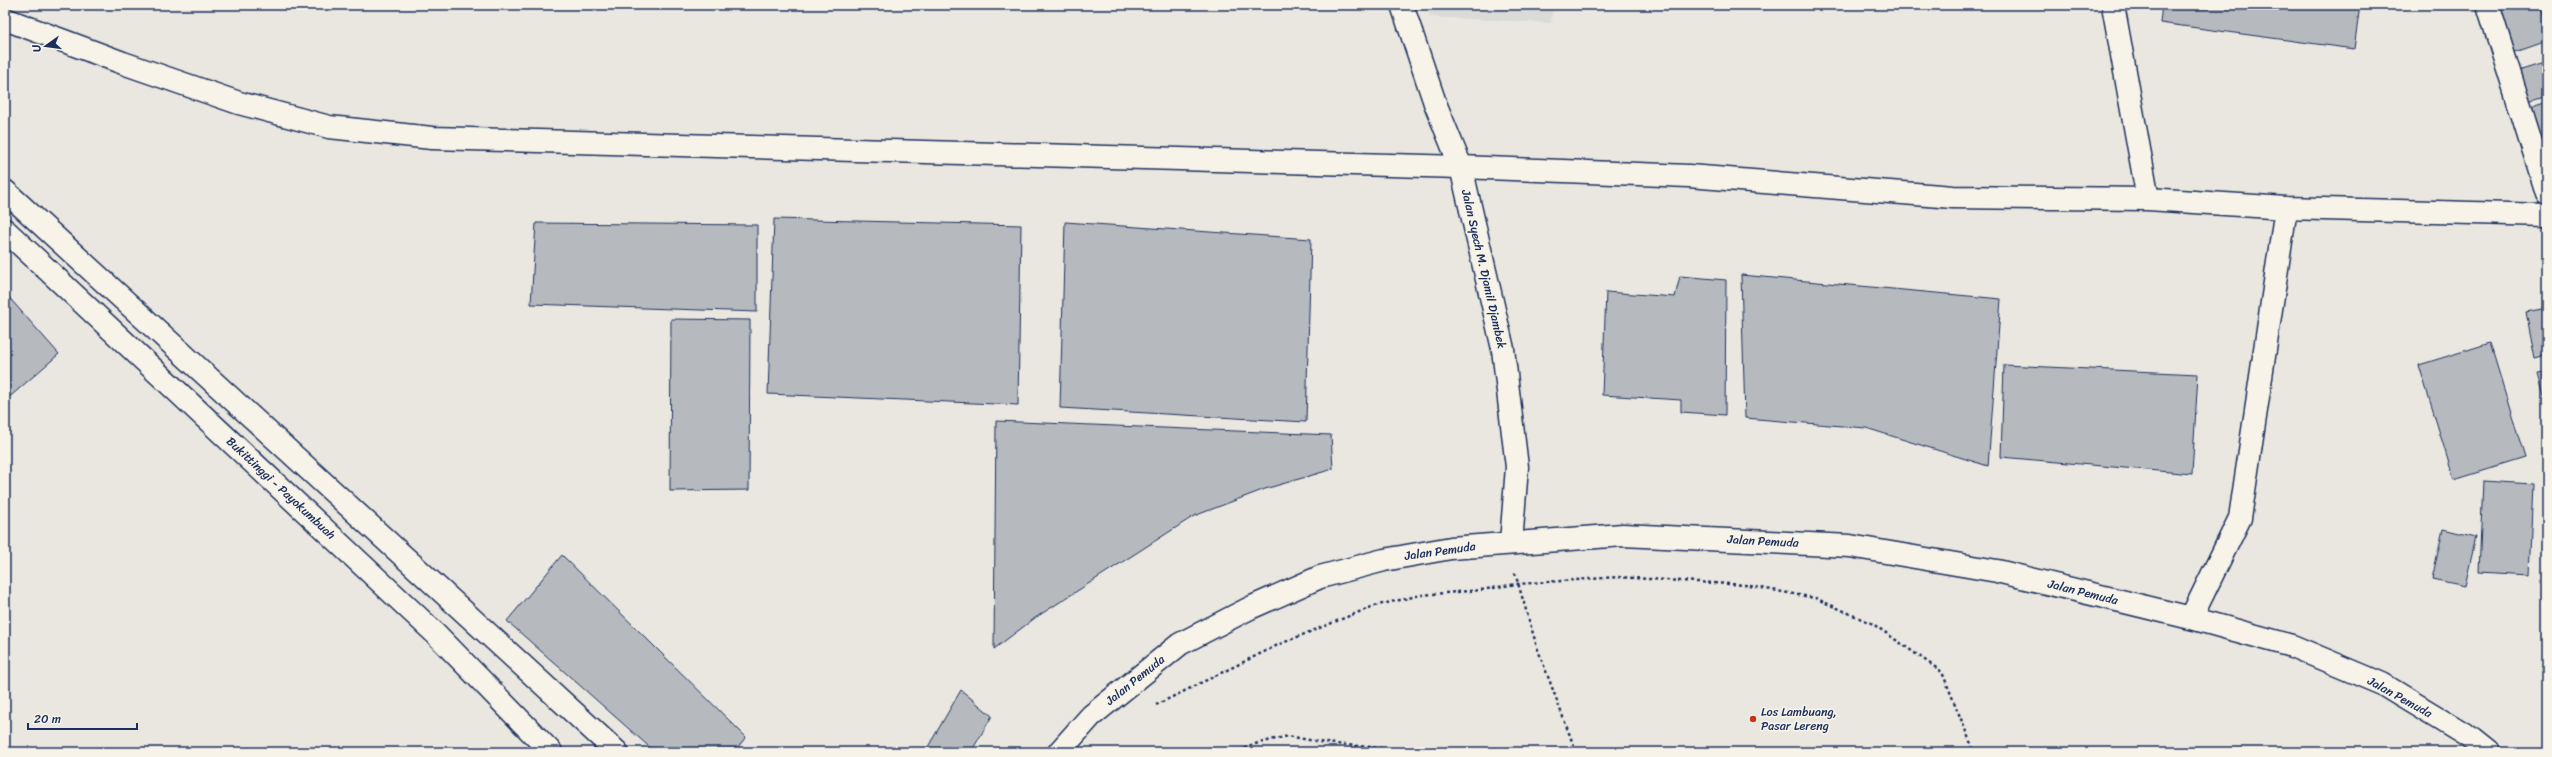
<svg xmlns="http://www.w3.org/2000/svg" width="2552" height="757" font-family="Sriracha,sans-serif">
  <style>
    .built { fill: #dadad6 }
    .building { fill: #b6babf; stroke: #1b2f5e }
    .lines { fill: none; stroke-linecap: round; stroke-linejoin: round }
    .street-casing { stroke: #1b2f5e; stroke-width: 25 }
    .secondary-casing { stroke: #1b2f5e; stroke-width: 25 }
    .primary-casing { stroke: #1b2f5e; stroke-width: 25 }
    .path { stroke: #1b2f5e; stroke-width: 2.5; stroke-dasharray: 3 3; stroke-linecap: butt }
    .street { stroke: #f7f3e8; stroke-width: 22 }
    .secondary { stroke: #f7f3e8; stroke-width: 22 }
    .primary { stroke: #f7f3e8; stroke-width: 22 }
    .poi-dot { fill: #c8321e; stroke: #f7f3e8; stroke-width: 1.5 }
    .labels { text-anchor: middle; stroke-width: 3.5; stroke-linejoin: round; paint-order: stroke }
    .street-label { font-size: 12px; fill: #1b2f5e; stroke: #f7f3e8 }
    .poi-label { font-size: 12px; fill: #1b2f5e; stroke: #f7f3e8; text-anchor: start }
  </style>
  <rect width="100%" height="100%" fill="#eae7e0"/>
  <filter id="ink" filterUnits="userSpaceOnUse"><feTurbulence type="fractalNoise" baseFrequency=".025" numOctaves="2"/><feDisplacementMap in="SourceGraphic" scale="8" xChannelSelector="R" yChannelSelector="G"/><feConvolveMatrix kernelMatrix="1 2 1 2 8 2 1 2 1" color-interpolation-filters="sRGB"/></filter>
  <g filter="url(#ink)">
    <path class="built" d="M1426,5H1553L1551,23L1430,17Z"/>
    <path class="building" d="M2162,5H2360L2354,49L2160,23Z
      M2504,5H2540L2547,26V41L2507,55L2491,10Z
      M2547,62V96L2525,103L2515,72Z
      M2547,101V147L2529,109Z
      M774,219L1021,225L1018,405L768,394Z
      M1065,222L1311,239L1306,422L1060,408Z
      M536,223L757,225V312L531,304Z
      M1741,275L2001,299L1988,466L1866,428L1745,418Z
      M1680,276L1726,280L1725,415L1681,412V400L1602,395L1606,292L1675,297Z
      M5,293L59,354L5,401Z
      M2547,308V355L2535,358L2526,312Z
      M671,319L750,320L749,490L670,491Z
      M2490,343L2525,458L2454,480L2419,365Z
      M2004,365L2198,374L2192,474L2001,457Z
      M2547,372V408L2538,374Z
      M996,421L1331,435L1333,469L1265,489L1194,516L1035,618L994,649Z
      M2483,481L2533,484L2529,575L2479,572Z
      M2443,529L2476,537L2465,586L2432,579Z
      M562,555L746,737L734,752H655L507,621Z
      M961,690L992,716L971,752H925Z"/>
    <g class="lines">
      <defs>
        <path id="street" d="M2113,5L2148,199
          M2488,5L2547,193
          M5,19L123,63L239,103L329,127L432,138L1461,167L1689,176L1953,197L2148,199L2286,208L2547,215
          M2191,618L2240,518L2286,208"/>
        <path id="secondary" d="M1402,5L1435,103L1461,167L1503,349L1517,467L1511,543"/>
        <path id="primary" d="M5,191L617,752
          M5,230L436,634L551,752
          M1059,752L1091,716L1180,644L1250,608L1320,577L1384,560L1451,548L1623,535L1850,546L1997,571L2191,618L2292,646L2382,684L2474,740L2489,752"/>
      </defs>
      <use href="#street" class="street-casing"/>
      <use href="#secondary" class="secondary-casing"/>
      <use href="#primary" class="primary-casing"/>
      <path class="path" d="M1515,573L1537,647L1576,752
        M1156,705L1280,644L1374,606L1421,595L1481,590L1517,584L1618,577L1745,585L1815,598L1873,624L1942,672L1971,744L1972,752
        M1239,752L1251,745L1288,736L1325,743L1424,752"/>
      <use href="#street" class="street"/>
      <use href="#secondary" class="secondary"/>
      <use href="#primary" class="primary"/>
    </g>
  </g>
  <circle class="poi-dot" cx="1753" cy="719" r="4"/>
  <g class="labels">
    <g class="street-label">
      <text transform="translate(1484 269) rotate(77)" y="4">Jalan Syech M. Djamil Djambek</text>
      <text transform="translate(281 488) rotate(43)" y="4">Bukittinggi - Payokumbuah</text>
      <text transform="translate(1763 541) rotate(3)" y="4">Jalan Pemuda</text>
      <text transform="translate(1440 551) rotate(-8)" y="4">Jalan Pemuda</text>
      <text transform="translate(2083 592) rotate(14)" y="4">Jalan Pemuda</text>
      <text transform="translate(1135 680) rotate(-39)" y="4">Jalan Pemuda</text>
      <text transform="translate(2400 697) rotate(29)" y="4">Jalan Pemuda</text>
    </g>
    <g class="poi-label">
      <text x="1761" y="716">Los Lambuang,<tspan x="1761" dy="14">Pasar Lereng</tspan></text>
    </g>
  </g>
  <rect width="2552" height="757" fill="none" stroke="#f7f3e8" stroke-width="20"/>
  <rect x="10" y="10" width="2532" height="737" fill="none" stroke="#1b2f5e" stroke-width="1.5" filter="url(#ink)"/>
  <g transform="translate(46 46) rotate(256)" stroke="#f7f3e8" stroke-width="3" paint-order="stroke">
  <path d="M0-3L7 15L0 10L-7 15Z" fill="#1b2f5e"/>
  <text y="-6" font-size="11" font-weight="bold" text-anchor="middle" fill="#1b2f5e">U</text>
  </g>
  <path d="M28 723v6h109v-6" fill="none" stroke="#1b2f5e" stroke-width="2"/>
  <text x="34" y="723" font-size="12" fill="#1b2f5e" stroke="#f7f3e8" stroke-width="3" paint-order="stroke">20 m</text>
</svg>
